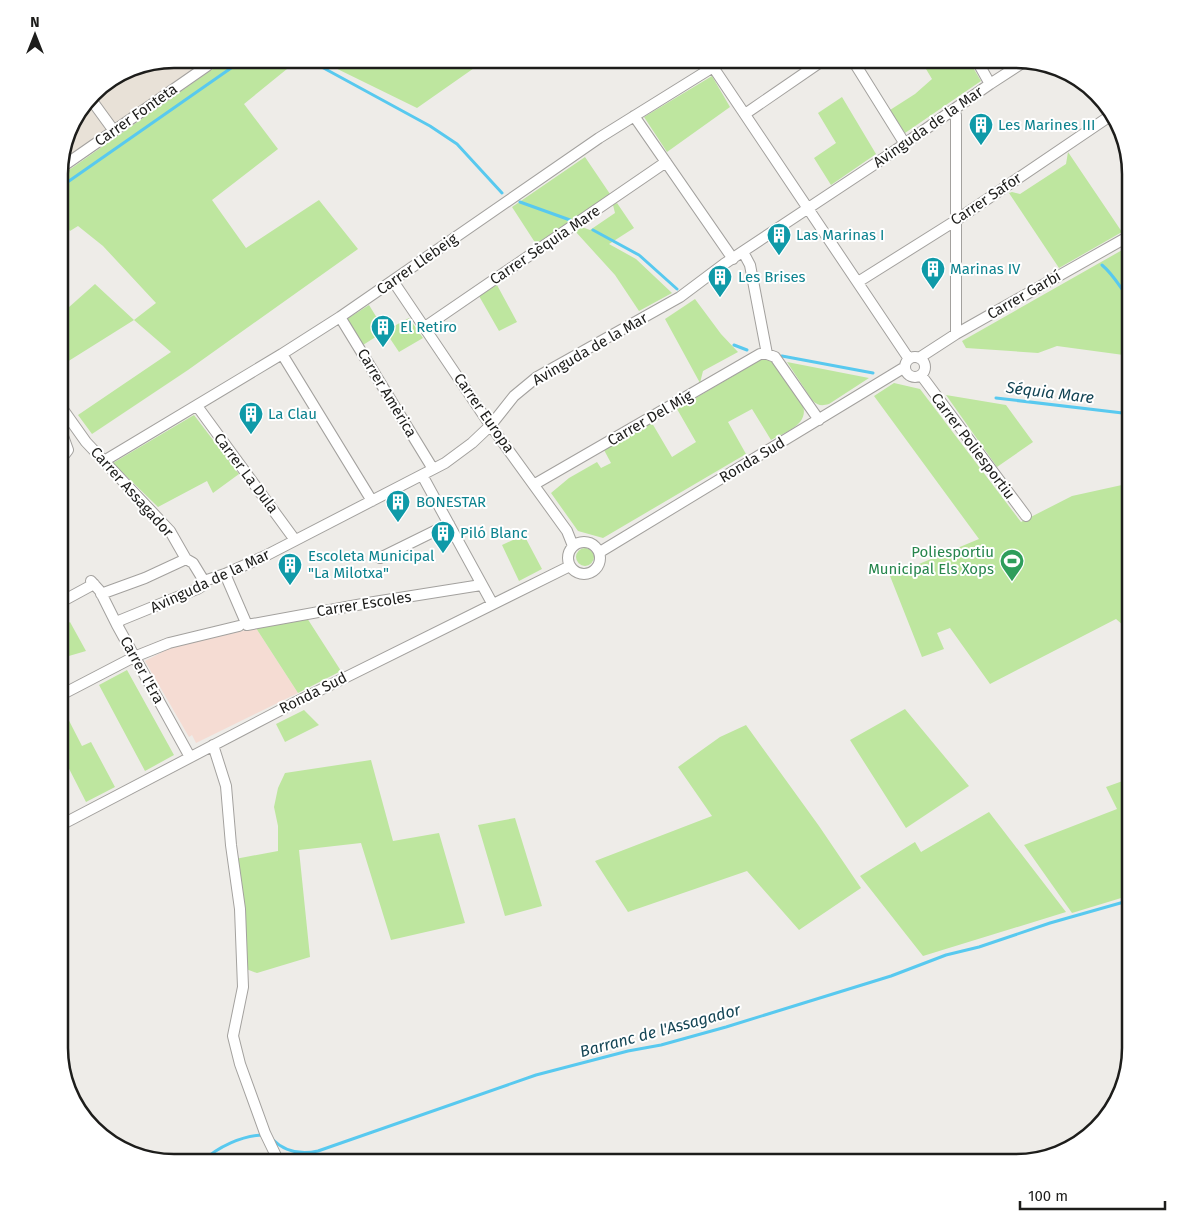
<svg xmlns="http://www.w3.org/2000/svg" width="1190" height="1221" font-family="'Fira Sans',sans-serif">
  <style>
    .built { fill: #e8e1d7 }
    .education { fill: #f5dcd3 }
    .green { fill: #bee69f }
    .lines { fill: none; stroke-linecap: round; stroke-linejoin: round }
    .stream { stroke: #58c9ef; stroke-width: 3 }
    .street-casing { stroke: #a3a19e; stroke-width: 12 }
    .street { stroke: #fff; stroke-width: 10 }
    .labels { text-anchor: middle; stroke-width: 4; stroke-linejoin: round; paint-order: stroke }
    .street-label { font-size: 15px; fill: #1d1d1b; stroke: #fff }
    .culture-label { font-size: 15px; fill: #0d838f; stroke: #fff; text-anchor: start }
    .leisure-label { font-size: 15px; fill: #27864d; stroke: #fff; text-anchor: end }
    .water-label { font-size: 16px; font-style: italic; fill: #144555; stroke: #fff }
    .rim { fill: none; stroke: #1d1d1b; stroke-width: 2.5 }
  </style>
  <rect width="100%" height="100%" fill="#eeece8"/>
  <path class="built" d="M173,59H226L213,64L59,176V165L70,123L97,87L130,67Z"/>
  <path class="education" d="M256,628L298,693L196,743L192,735L189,737L145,661L172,647Z"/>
  <path class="green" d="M227,59L298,60L244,104L278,149L212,200L246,248L319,200L358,249L188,370L92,434L78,415L171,352L134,320L59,367V316L95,284L134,320L156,303L103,246L78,226L70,231L59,216V177Z
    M317,59H487L417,108Z
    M920,59H968L981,81L905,133L890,110L915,94L932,79Z
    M712,76L730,107L667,152L644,117Z
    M842,97L876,154L831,185L814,158L836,143L818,113Z
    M1068,152L1122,232L1059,268L1009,193L1012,192L1020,194L1066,164Z
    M585,157L610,194L536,244L512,207Z
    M617,203L634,228L609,244L636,259L672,293L639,311L615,275L575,231L582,227L590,230L615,213L613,205Z
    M1131,245V356L1057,346L1038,353L966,348L962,341Z
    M497,285L517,322L499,331L479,296Z
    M695,299L721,334L738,352L703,371L700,383L665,319Z
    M369,305L385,331L409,318L423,338L399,352L385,331L363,345L347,319Z
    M762,359H770L803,406C809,425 784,433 771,440L752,409L728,422L746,454L603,538L578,531L551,493L569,478L597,462L601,468L611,463L604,450L652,423L672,457L696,442L677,409Z
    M787,362L869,378L829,404C822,406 818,406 812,400Z
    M894,383L920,389L1021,522L1072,496L1131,483V632L1116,619L990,684L950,628L937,633L944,649L922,657L890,576L979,539L874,396Z
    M946,395L1006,405L1033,442L997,467Z
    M194,415L239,474L213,493L207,481L158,507L113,463Z
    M524,535L542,569L519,581L502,545Z
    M576 557a9 9 0 1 1 18 0a9 9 0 1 1-18 0Z
    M307,618L341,671L298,693L256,628Z
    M70,622L86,651L62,658L59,652V629Z
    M127,670L174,755L145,771L99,685Z
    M61,705L82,746L91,742L115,787L86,802L59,749V706Z
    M905,709L969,786L906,828L850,740Z
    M304,710L319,725L285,742L276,724Z
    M746,725L819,826L861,888L799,930L747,871L628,912L595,861L712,816L678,767L720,737Z
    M371,760L393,841L439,833L465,923L391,940L361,843L299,850L310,957L257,973L246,969L235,859L278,851V826L274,807L278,788L285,773Z
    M1131,778V895L1072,913L1024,845L1117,809L1106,787Z
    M989,812L1066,912L923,956L860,876L915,842L921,852Z
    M515,818L542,906L505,916L478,825Z"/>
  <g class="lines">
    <path class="stream" d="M307,59L430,126L457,144L502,193
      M59,188L244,59
      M520,202L570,220
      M593,230L639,255L677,289
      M1102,265C1114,275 1121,289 1131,301
      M734,345L747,350
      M782,356L873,373
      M996,398L1131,414
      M272,1139C285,1152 300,1155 318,1151L536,1075L628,1051L661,1045L726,1027L891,976L946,955L979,947L1050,923L1131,900
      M202,1162C217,1147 243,1135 264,1135"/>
    <defs>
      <path id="street" d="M852,59L905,144
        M976,59L990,84
        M713,67L909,359
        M90,98L114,131
        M953,110L956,115V334
        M745,114L825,59
        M634,116L733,259
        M59,169L207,66L210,59
        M743,252L750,265L767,354
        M393,281L486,419L567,531L573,546
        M858,282L955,221L1113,114
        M340,317L433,469
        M425,327L666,162
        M282,354L372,501
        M905 367a10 10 0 1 1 20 0a10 10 0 1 1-20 0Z
        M919,358L956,334L1131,235
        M921,375L1026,516
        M59,404L86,442L170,531L186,559L193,563L204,581
        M197,406L295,540
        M59,457L65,454L68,450L59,425
        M104,461L282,354L340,317L599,138L726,59
        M422,475L492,603
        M535,484L760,354H767L775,357L819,420
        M568 558a16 16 0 1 1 32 0a16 16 0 1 1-32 0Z
        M600,552L905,367
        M380,558L449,524
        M225,574L247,625L368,603L481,585
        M91,581L100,591L117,625L190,757
        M101,594L145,578L186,559
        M59,603L94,584
        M117,625L121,620L197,589L202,586L204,581L225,574L265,556L445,463L472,443L491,425L514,396L537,377L680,297L724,264L893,152L990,84L1027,60
        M59,680L66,692
        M59,696L134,657L169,643L239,626
        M213,745L226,786L231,845L240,909L243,987L233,1036L240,1064L265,1133L279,1162
        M59,826L296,702L570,566"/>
    </defs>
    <use href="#street" class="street-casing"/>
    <use href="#street" class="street"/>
  </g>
  <defs>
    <symbol id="building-pin" viewBox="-11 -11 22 30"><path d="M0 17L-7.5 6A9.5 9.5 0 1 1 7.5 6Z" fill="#0f9aa8" stroke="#fff"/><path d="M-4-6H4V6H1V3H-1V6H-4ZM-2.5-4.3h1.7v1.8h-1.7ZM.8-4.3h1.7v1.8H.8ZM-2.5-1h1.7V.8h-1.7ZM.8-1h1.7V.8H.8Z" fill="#fff"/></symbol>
    <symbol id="stadium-pin" viewBox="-11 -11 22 30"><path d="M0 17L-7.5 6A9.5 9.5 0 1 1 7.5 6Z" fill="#2e9e5b" stroke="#fff"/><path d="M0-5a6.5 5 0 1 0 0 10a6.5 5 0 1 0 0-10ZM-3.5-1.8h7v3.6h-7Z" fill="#fff"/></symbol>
  </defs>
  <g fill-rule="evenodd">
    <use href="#building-pin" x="967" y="111" width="28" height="38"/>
    <use href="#building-pin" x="765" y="221" width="28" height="38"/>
    <use href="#building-pin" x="919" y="255" width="28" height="38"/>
    <use href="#building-pin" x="706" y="263" width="28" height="38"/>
    <use href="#building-pin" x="369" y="313" width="28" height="38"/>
    <use href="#building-pin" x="237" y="400" width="28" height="38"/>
    <use href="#building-pin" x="384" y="488" width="28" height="38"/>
    <use href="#building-pin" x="429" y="519" width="28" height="38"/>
    <use href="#stadium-pin" x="998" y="547" width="28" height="38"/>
    <use href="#building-pin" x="276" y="551" width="28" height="38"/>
  </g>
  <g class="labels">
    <g class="street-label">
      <text transform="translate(136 115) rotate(-35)" y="5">Carrer Fonteta</text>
      <text transform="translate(928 127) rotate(-35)" y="5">Avinguda de la Mar</text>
      <text transform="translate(986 199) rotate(-34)" y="5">Carrer Safor</text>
      <text transform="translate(545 245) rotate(-34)" y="5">Carrer Sèquia Mare</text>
      <text transform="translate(417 264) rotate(-35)" y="5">Carrer Llebeig</text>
      <text transform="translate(1024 295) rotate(-30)" y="5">Carrer Garbí</text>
      <text transform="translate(590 349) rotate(-30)" y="5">Avinguda de la Mar</text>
      <text transform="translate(387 393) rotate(59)" y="5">Carrer Amèrica</text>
      <text transform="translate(484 413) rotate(55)" y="5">Carrer Europa</text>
      <text transform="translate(650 418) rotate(-30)" y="5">Carrer Del Mig</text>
      <text transform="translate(973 446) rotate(53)" y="5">Carrer Poliesportiu</text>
      <text transform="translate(752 460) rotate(-31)" y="5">Ronda Sud</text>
      <text transform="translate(246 473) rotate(53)" y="5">Carrer La Dula</text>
      <text transform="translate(132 492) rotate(48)" y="5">Carrer Assagador</text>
      <text transform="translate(210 581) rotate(-25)" y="5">Avinguda de la Mar</text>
      <text transform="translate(364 604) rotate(-9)" y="5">Carrer Escoles</text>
      <text transform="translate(142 670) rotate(61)" y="5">Carrer l'Era</text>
      <text transform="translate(313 693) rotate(-27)" y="5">Ronda Sud</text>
    </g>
    <g class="culture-label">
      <text x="998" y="130">Les Marines III</text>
      <text x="796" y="240">Las Marinas I</text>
      <text x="950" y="274">Marinas IV</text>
      <text x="738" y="282">Les Brises</text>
      <text x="400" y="332">El Retiro</text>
      <text x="268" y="419">La Clau</text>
      <text x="416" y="507">BONESTAR</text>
      <text x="460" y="538">Piló Blanc</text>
      <text x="308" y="561">Escoleta Municipal<tspan x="308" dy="17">"La Milotxa"</tspan></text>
    </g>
    <g class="leisure-label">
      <text x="994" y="557">Poliesportiu<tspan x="994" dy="17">Municipal Els Xops</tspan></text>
    </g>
    <g class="water-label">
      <text transform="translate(1050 392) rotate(7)" y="6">Séquia Mare</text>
      <text transform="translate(660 1030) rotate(-15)" y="6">Barranc de l'Assagador</text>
    </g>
  </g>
  <path d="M0 0H1190V1221H0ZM174 68H1016A106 106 0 0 1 1122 174V1048A106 106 0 0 1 1016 1154H174A106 106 0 0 1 68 1048V174A106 106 0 0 1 174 68Z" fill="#fff" fill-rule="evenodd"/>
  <path class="rim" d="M174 68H1016A106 106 0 0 1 1122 174V1048A106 106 0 0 1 1016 1154H174A106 106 0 0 1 68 1048V174A106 106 0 0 1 174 68Z"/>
  <g transform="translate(35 35)" stroke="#ffffff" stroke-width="4" paint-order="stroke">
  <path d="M0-4L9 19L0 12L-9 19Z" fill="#1d1d1b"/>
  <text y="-8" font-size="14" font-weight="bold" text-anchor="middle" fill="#1d1d1b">N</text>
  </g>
  <path d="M1020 1201v8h145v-8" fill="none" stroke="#1d1d1b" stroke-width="2.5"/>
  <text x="1028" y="1201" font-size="15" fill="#1d1d1b" stroke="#ffffff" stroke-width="4" paint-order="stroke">100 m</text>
</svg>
